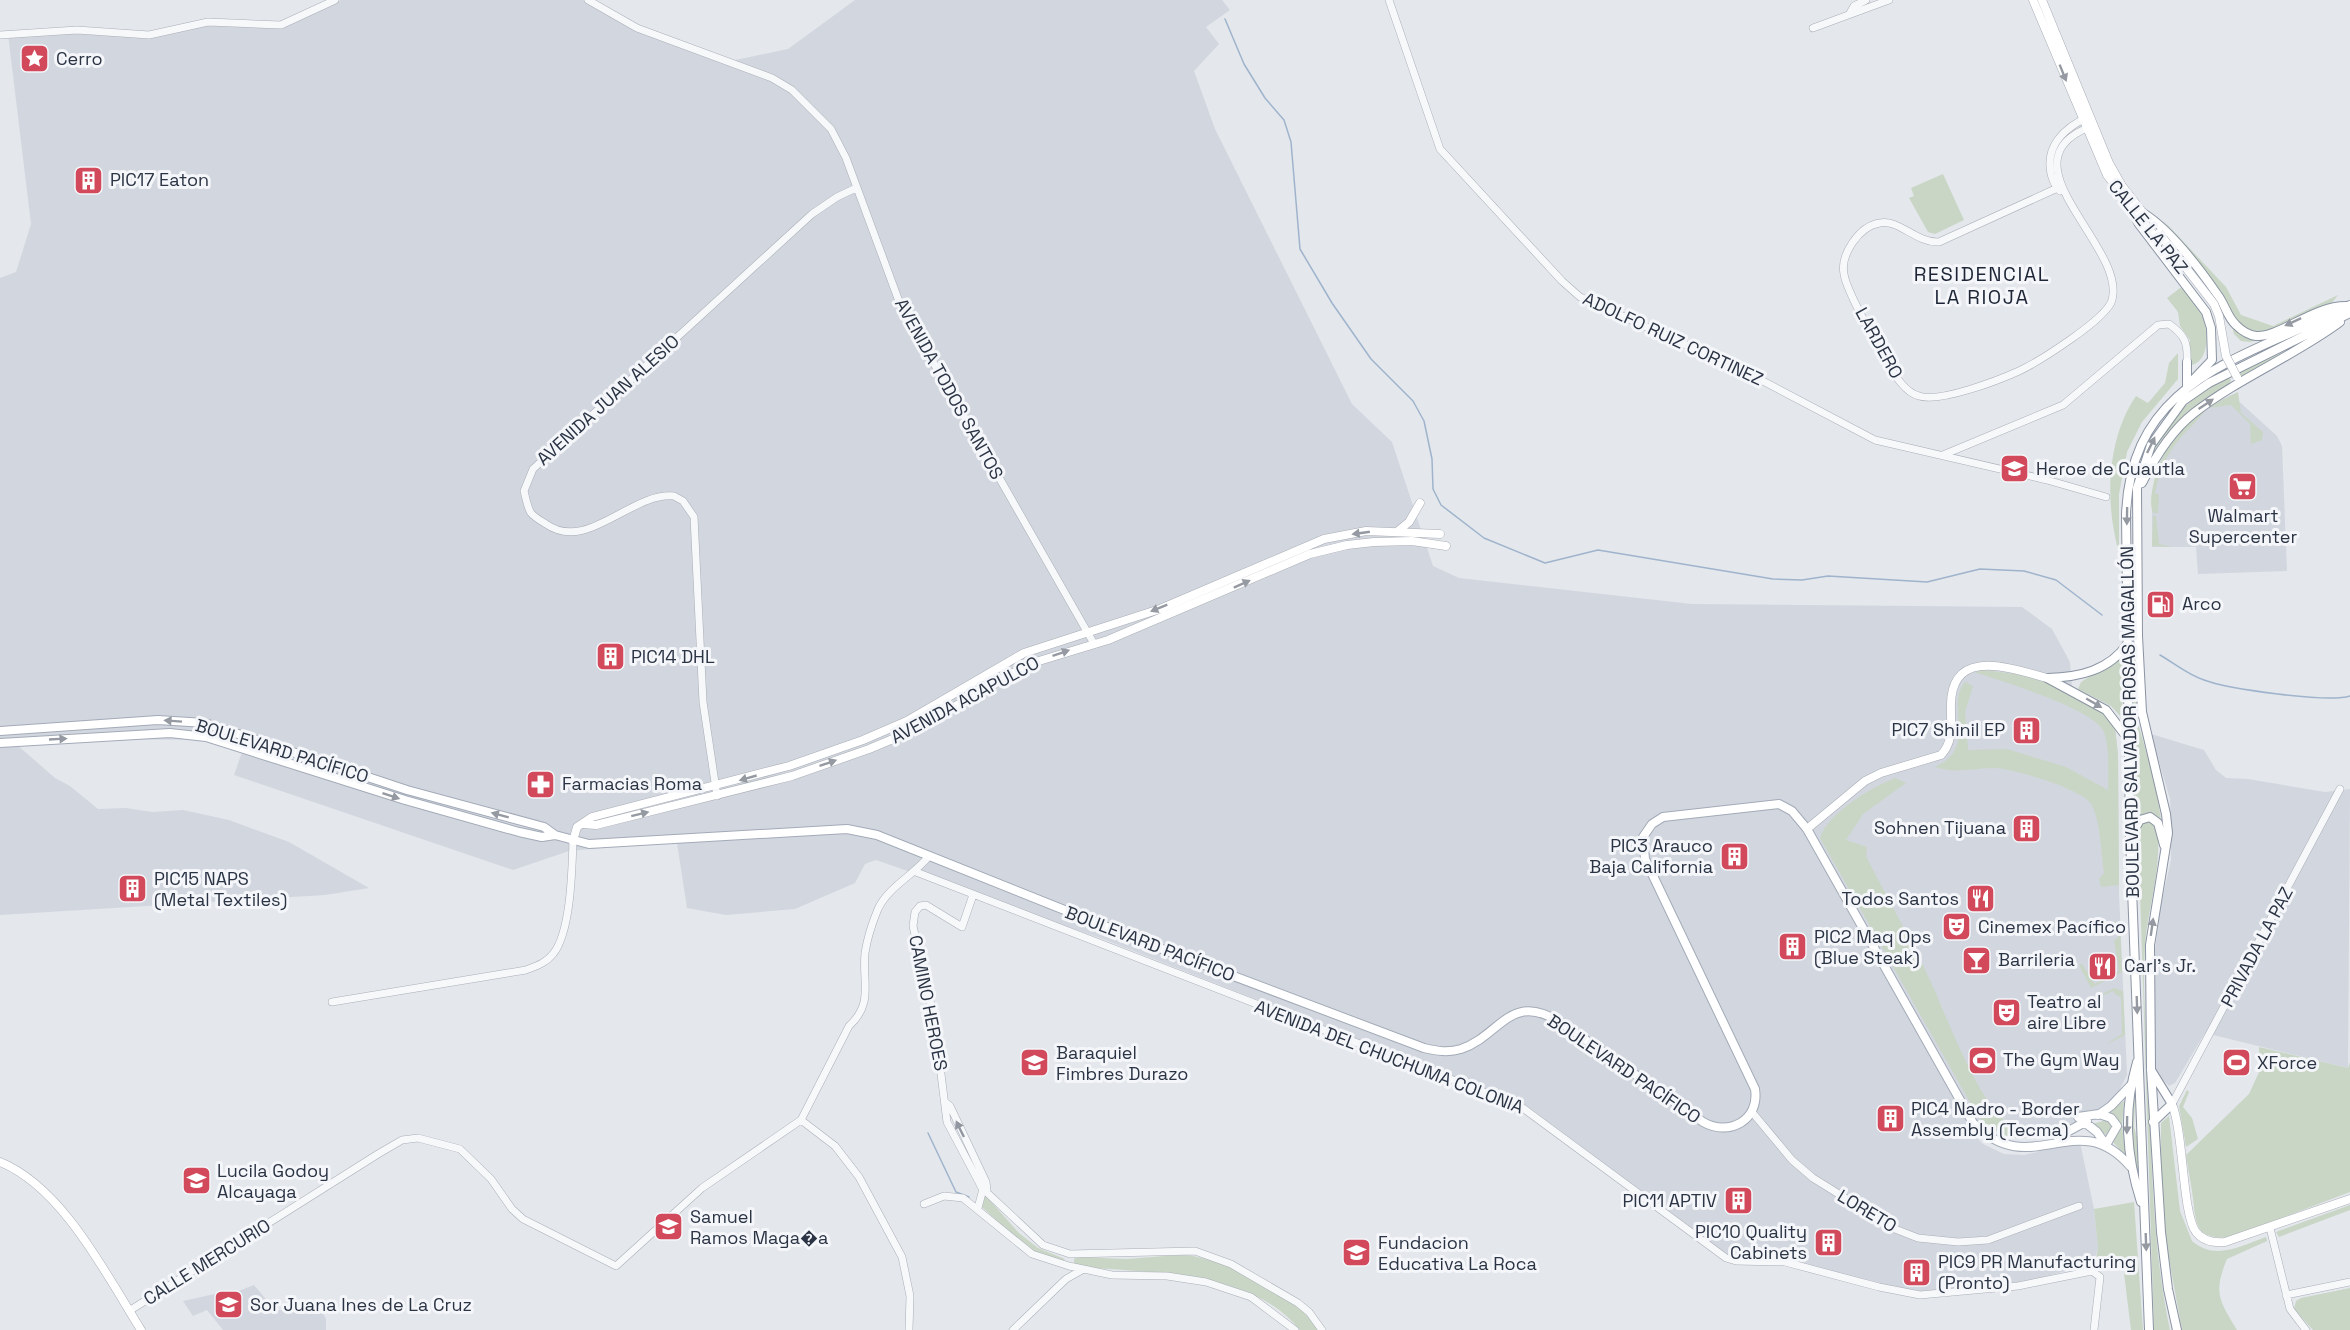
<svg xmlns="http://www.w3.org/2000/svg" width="2350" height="1330" font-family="'Space Grotesk',sans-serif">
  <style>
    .built { fill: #d2d6de }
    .green { fill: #c9d6c5 }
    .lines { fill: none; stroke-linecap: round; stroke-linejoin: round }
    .stream { stroke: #9fb4cc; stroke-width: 1.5 }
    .tertiary-casing { stroke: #a9aeb7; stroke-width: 8 }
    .secondary-casing { stroke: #a9aeb7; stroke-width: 9 }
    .primary-casing { stroke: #a3abb8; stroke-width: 10 }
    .trunk-casing { stroke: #8b94a3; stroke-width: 10 }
    .tertiary { stroke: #f7f8fa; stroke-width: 7 }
    .secondary { stroke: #fff; stroke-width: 8 }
    .primary { stroke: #fff; stroke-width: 8 }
    .trunk { stroke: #fff; stroke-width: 8 }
    .secondary-bridge-casing { stroke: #a9aeb7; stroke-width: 9; stroke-linecap: butt }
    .secondary-bridge { stroke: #fff; stroke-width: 8 }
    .oneway { fill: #959aa2 }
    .oneway2 { fill: #9196a0 }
    .labels { text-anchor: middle; stroke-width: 6; stroke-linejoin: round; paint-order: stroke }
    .poi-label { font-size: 18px; fill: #2b3445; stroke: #f4f6f9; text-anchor: start }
    .street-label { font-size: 18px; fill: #2b3445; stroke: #f4f6f9 }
    .neighbourhood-label { font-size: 20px; letter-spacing: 1.5px; fill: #1d2536; stroke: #f4f6f9 }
  </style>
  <rect width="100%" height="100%" fill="#e4e7ec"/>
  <path class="built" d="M341,0H587L629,26L726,62L788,49L855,0H1222L1230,10L1206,27L1219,44L1194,71L1215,129L1352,404L1392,442L1433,566L1459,578L1692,604L2022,607L2052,629L2070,662L2073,698L2115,727L2118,755L2119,894L2127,1075L2118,1093L2109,1103L2076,1123L2024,1127L2008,1122L1994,1111L1968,1128L1983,1144L2004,1154L2024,1155L2080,1142L2094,1209L2098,1248L2094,1260L2088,1261V1265L2021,1283L1916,1293L1785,1259L1726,1254L1525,1105L1103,939L876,860L865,864L855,883L795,909L726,915L687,908L677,843L665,842L569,851L513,870L234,775L242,752L204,740L103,739L16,744L55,778L70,786L98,809L126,808L152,812L183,810L229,820L289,842L369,888L325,895L0,915V278L16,272L31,224L8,34L85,31L158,37L202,20L283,28Z
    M2232,395L2277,436L2282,446L2287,571L2198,574L2196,547H2152V502L2157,475L2169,444L2186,424L2207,407Z
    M2151,734L2204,750L2216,770L2226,778L2248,779L2325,792L2350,789L2348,1068L2205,1033L2175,1083L2169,1086L2156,1073L2154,961L2159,913L2171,860V824L2170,799Z
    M254,1285L275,1310L322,1311L326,1319V1330H223L207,1310L193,1316L183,1301L219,1293L221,1298Z"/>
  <path class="green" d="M1943,174L1964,220L1935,234L1928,232L1909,198L1914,196L1911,188Z
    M2163,220L2226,287L2241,315L2273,326L2338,295L2328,308L2267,338L2250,342L2241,341L2234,334L2225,301Z
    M2180,288L2184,289C2190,296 2197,304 2201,313C2208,327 2211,360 2192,365L2189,357L2190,340L2180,326L2178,312L2167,298Z
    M2302,344L2243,378L2237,374L2244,369Z
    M2178,353V379L2142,422L2127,452L2119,494V553C2105,504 2106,440 2136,396L2148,403L2165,383L2169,363Z
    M2228,377L2231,380C2226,392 2208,396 2198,405C2176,422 2158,441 2146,466C2161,423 2189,398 2228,377Z
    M2238,392L2241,413L2263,432L2262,440L2251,444L2250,424L2231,405L2208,408C2179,441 2165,447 2155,493L2159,495L2158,513H2153C2150,506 2151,495 2153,486C2163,437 2195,412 2238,392Z
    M2153,516H2156L2159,544L2172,547L2152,546Z
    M2134,640L2139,727L2155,782L2163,832L2146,814L2137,816L2133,820Z
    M2121,657L2124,658L2122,718L2111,706L2078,689L2081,682Z
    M1984,670L2022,675L2057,686L2108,716L2115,727L2118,755L2119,885L2101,887L2099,879L2104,873C2101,853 2101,824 2092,805C2083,789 2014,769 1995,768C1974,768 1955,774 1935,767C1980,746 1944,707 1965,682L1973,686L1965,712L1968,750L2007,749L2066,767L2108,790C2108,775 2110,742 2103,730C2089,707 2001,681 1974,672Z
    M1895,778L1906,783L1863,814L1846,840L1867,847L1866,856C1888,900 1913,942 1933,987C1946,1016 1981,1108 2008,1122C2029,1132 2054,1126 2076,1123C2034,1137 2016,1151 1979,1118L1820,838C1828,813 1872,787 1895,778Z
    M2145,822L2154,823C2166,846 2149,908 2146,935C2141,986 2147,1039 2149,1090C2152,1171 2153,1251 2170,1330H2154L2138,829Z
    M2115,921L2120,923L2122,972L2091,988L2079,965L2082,964L2095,984L2119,971L2114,940L2118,938Z
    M2114,988L2123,991L2125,1035L2105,1045L2122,1034L2121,997L2116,995L2113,991L2084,1004Z
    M2259,1047L2348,1068L2350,1062V1192L2231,1237C2197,1240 2196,1227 2193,1198C2191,1183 2188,1169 2186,1155L2249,1094L2260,1070Z
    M2136,1077L2134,1127L2139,1144L2141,1208L2129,1146Z
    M2187,1090L2189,1092L2183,1107L2192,1118L2198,1139L2186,1147L2179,1106Z
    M2124,1101L2122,1126L2126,1156L2111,1140L2120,1124L2107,1113Z
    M2169,1116L2180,1211L2192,1241C2215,1261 2241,1246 2266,1237L2267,1241L2227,1259C2213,1293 2219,1300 2237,1330H2182L2167,1248L2161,1181V1123Z
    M2107,1120L2113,1128L2106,1135L2092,1124Z
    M985,1195L1019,1233L1038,1248L1065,1259L1060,1262L1031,1252L982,1207Z
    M2134,1202L2143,1330H2131L2122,1257L2095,1262L2098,1248L2094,1209Z
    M2350,1205V1210L2279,1237L2276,1232Z
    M1164,1256C1175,1256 1186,1254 1197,1257C1235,1265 1297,1296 1318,1330H1300C1250,1268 1146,1274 1074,1266V1259L1077,1257L1127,1259Z
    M2350,1288V1330H2313L2294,1309L2296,1301L2301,1298Z"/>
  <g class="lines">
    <path class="stream" d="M1225,19L1244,64L1265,98L1284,120L1291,142L1300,249L1332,303L1371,359L1413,401L1424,421L1432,459L1433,489L1441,505L1484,538L1545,563L1598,550L1773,579L1802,580L1828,576L1927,582L1980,569L2024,571L2056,580L2102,615
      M2160,655C2174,663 2188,675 2204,680C2228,689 2328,703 2350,696
      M928,1133L956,1192L969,1197"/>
    <defs>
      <path id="tertiary" d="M588,0L637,28L772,78L792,90L831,129L846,158L900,304L1093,642
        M1389,0L1440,149L1562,281L1580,297L1742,370L1875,440L2047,480L2106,497
        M1850,13L1854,6L1866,0
        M1813,28L1889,0
        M0,35L77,30L149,35L208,22L281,25L335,0
        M2062,186L1939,242C1916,243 1899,219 1880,223C1859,226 1840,255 1844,274C1846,291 1889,369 1901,383C1906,389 1911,394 1919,396C1940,403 1999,380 2019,371C2038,362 2107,319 2112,300C2127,246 1997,161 2092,126
        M2060,191C2054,186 2053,180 2051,174C2045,146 2064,128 2088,117
        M1943,455L2063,405L2158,325L2169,324C2185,335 2188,343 2187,362
        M717,796L703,702L694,517L683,501L674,496C631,492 587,553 546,524C541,521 534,517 531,513C527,507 526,498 524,491L533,469L812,214L837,197L856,188
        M916,872L1520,1106L1726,1258L1736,1261L1785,1262L1879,1287L1920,1295L2018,1286L2092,1271L2100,1277L2094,1330
        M973,895L962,927L926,905L920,906L915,912L913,926L934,1018L947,1122L982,1188L1043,1245L1070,1254L1195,1251L1231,1264L1298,1303L1309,1312L1322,1330
        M332,1002L526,970C536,966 546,963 553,954C571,932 572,869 573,841
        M945,1102L950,1106L986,1182L987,1190
        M2172,1104L2340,789
        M1752,1112L1792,1160L1813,1178L1895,1229L1918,1238L1958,1242L1988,1240L2079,1206
        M801,1120L835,1146L859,1177L902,1257L910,1296L909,1330
        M924,1204L944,1196L963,1198L1032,1254L1069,1266L1112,1275L1167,1276L1206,1282L1251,1297L1295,1330
        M978,1208L984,1185
        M2270,1228L2290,1309L2306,1330
        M2286,1295L2350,1282
        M129,1311L378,1154L402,1140L418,1138L460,1149L491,1179L512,1209L523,1219L616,1266L702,1188L801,1120L849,1026C874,1003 862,983 865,953C867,940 873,921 878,909C889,886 913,876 929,856
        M1013,1330L1066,1279L1082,1270"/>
      <path id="secondary" d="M2033,0L2107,175L2155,237
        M2042,0L2109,163L2122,186L2147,218
        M1398,531L1409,522L1420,503
        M583,824L596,825L792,776L869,749L912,731L1029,664L1108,640L1310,554L1347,545L1374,542L1412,541L1446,546
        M1807,829L1865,781L1881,773L1941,755C1953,742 1951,728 1951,711C1948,646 2007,667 2047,678
        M573,841L577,827L592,817L789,766L863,740L907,721L1024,653L1160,609L1324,539L1366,531L1440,534
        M2172,1104C2184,1134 2182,1213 2196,1232C2203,1241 2214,1243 2225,1242L2350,1199
        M0,1162C62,1187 106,1274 141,1330"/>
      <path id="primary" d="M0,731L158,720L205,723L407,790L544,827L555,835L589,844L847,829L877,835L1162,949L1424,1048C1437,1051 1448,1053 1461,1049C1502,1035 1510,989 1563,1024L1703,1122C1729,1137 1760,1120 1755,1089L1645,859L1643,837L1652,824L1663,817L1779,804L1792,811L1807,829L1973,1123C2032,1183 2076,1104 2130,1166
        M0,743L170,733L206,737L405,800L519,832L542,837L555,835
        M2099,1114L2111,1118L2117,1126L2106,1145L2097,1132L2078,1117Z
        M2098,1115L2111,1106L2131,1085
        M2058,1141L2065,1133L2087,1121"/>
      <path id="trunk" d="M2128,204L2139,224L2206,312L2211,328L2212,360L2192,381
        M2143,213C2169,229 2199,268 2217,294C2225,304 2227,317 2236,325C2242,331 2248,335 2256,336C2279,338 2314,305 2347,306
        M2187,362V387
        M2142,483C2155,457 2171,431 2194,413C2239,378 2294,356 2340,322
        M2047,678L2106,710L2129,740
        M2048,678C2079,677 2109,671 2128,643
        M2131,835L2140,820L2150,817L2158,823L2164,845
        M2137,1062C2123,1111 2126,1155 2141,1202
        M2151,1070L2172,1104L2153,1122
        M2149,1330L2130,837L2126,515C2131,375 2248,359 2350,305
        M2177,1330L2168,1289L2161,1232L2151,1069L2150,945L2168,833L2166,814L2142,712L2138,636L2137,488L2151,445L2183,401L2209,383L2350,313"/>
    </defs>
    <use href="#tertiary" class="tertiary-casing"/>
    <use href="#secondary" class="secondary-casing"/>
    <use href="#primary" class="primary-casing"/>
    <use href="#trunk" class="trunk-casing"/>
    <use href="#tertiary" class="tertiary"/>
    <use href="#secondary" class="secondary"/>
    <use href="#primary" class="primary"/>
    <use href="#trunk" class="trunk"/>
    <defs>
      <path id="secondary-bridge" d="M2159,233L2214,304L2219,316L2226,356L2237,377"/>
    </defs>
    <use href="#secondary-bridge" class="secondary-bridge-casing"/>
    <use href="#secondary-bridge" class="secondary-bridge"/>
  </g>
  <defs><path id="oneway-solid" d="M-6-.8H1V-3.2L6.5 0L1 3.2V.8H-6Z" transform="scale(1.5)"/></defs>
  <g class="oneway">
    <use href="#oneway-solid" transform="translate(2063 73) rotate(68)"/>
    <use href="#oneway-solid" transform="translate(2293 322) rotate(155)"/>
    <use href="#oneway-solid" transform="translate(2206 404) rotate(-34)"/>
    <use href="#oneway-solid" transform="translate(2151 445) rotate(-64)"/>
    <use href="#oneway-solid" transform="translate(2127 516) rotate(91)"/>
    <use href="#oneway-solid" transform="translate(1361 533) rotate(172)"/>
    <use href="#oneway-solid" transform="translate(1242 584) rotate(-24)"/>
    <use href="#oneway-solid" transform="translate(1159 608) rotate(158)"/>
    <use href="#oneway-solid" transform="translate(1061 653) rotate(-19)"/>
    <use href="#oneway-solid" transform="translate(2094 703) rotate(30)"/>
    <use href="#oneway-solid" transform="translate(173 721) rotate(-176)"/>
    <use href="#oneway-solid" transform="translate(58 739) rotate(-3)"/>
    <use href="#oneway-solid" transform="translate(828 763) rotate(-19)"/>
    <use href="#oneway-solid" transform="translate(748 778) rotate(164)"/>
    <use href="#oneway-solid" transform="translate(391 796) rotate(18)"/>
    <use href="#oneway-solid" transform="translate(640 814) rotate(-14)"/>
    <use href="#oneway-solid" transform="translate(500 815) rotate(-165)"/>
    <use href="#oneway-solid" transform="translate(2152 927) rotate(-82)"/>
    <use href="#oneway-solid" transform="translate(2137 1005) rotate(88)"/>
    <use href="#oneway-solid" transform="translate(2127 1125) rotate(91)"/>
    <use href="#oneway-solid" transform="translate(2146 1242) rotate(88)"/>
  </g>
  <use class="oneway2" href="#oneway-solid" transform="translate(960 1129) rotate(-116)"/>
  <defs>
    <symbol id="sight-square" viewBox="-11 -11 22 22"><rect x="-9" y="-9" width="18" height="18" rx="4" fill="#d1495b" stroke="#f4f6f9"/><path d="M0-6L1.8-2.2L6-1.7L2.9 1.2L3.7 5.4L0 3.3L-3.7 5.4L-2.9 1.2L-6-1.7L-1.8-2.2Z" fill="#fff"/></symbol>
    <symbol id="building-square" viewBox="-11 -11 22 22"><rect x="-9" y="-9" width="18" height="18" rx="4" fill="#d1495b" stroke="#f4f6f9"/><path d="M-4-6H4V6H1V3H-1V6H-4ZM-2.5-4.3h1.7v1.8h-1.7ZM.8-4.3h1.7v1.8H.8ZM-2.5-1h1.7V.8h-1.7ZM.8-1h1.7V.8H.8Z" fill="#fff"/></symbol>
    <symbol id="school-square" viewBox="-11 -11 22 22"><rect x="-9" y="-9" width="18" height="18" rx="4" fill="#d1495b" stroke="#f4f6f9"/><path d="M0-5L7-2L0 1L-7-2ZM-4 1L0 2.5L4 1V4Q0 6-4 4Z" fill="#fff"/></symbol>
    <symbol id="supermarket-square" viewBox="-11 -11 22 22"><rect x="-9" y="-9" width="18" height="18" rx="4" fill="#d1495b" stroke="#f4f6f9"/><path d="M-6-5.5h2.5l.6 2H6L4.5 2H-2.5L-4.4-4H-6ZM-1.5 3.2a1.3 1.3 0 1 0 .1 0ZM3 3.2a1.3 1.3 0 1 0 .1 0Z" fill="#fff"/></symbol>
    <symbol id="fuel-square" viewBox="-11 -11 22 22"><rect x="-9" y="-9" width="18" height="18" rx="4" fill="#d1495b" stroke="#f4f6f9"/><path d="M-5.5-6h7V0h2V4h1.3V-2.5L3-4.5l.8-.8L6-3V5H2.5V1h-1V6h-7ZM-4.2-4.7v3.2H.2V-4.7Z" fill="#fff"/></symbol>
    <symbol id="pharmacy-square" viewBox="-11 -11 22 22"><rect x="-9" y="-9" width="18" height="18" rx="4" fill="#d1495b" stroke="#f4f6f9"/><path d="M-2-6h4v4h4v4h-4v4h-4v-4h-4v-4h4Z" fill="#fff"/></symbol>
    <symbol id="restaurant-square" viewBox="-11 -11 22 22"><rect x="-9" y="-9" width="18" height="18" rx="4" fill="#d1495b" stroke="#f4f6f9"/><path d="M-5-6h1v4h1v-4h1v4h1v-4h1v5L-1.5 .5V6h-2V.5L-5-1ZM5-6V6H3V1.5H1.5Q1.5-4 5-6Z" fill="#fff"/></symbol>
    <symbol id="theatre-square" viewBox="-11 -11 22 22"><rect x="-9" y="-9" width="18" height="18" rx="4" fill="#d1495b" stroke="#f4f6f9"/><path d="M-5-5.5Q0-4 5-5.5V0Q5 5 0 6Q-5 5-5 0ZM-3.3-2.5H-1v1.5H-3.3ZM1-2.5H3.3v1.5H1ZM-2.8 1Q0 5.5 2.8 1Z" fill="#fff"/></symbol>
    <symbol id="bar-square" viewBox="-11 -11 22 22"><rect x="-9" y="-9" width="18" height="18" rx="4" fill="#d1495b" stroke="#f4f6f9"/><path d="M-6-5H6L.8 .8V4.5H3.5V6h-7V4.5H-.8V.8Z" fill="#fff"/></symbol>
    <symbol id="stadium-square" viewBox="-11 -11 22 22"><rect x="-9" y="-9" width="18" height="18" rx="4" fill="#d1495b" stroke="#f4f6f9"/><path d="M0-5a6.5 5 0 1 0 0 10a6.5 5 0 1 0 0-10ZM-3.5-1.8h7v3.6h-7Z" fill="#fff"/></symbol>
  </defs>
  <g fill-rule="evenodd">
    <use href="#sight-square" x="18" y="42" width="33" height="33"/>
    <use href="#building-square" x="72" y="164" width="33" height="33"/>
    <use href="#school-square" x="1998" y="452" width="33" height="33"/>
    <use href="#supermarket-square" x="2226" y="470" width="33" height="33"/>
    <use href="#fuel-square" x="2144" y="588" width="33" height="33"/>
    <use href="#building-square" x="594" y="640" width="33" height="33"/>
    <use href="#building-square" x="2010" y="714" width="33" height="33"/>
    <use href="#pharmacy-square" x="524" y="768" width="33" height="33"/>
    <use href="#building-square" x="2010" y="812" width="33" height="33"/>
    <use href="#building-square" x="1718" y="840" width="33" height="33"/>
    <use href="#building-square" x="116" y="872" width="33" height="33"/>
    <use href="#restaurant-square" x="1964" y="882" width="33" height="33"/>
    <use href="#theatre-square" x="1940" y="910" width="33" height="33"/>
    <use href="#building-square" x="1776" y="930" width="33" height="33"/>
    <use href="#bar-square" x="1960" y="944" width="33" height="33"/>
    <use href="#restaurant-square" x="2086" y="950" width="33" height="33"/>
    <use href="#theatre-square" x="1990" y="996" width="33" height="33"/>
    <use href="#stadium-square" x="1966" y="1044" width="33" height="33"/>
    <use href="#school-square" x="1018" y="1046" width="33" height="33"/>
    <use href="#stadium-square" x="2220" y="1046" width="33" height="33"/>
    <use href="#building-square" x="1874" y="1102" width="33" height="33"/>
    <use href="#school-square" x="180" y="1164" width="33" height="33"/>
    <use href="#building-square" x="1722" y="1184" width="33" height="33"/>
    <use href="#school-square" x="652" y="1210" width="33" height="33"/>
    <use href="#building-square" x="1812" y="1226" width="33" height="33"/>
    <use href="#school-square" x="1340" y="1236" width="33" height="33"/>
    <use href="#building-square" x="1900" y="1256" width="33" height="33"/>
    <use href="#school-square" x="212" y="1288" width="33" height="33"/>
  </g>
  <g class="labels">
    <g class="poi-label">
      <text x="56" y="65">Cerro</text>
      <text x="110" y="186">PIC17 Eaton</text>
      <text x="2036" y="475">Heroe de Cuautla</text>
      <text x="2243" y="522" text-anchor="middle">Walmart<tspan x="2243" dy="21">Supercenter</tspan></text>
      <text x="2182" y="610">Arco</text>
      <text x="631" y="663">PIC14 DHL</text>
      <text x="2005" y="736" text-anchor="end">PIC7 Shinil EP</text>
      <text x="562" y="790">Farmacias Roma</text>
      <text x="2006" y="834" text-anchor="end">Sohnen Tijuana</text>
      <text x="1713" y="852" text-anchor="end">PIC3 Arauco<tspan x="1713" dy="21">Baja California</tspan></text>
      <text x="154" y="885">PIC15 NAPS<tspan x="154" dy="21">(Metal Textiles)</tspan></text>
      <text x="1959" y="905" text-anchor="end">Todos Santos</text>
      <text x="1978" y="933">Cinemex Pacífico</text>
      <text x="1814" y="943">PIC2 Maq Ops<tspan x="1814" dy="21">(Blue Steak)</tspan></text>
      <text x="1998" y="966">Barrileria</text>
      <text x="2124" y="972">Carl's Jr.</text>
      <text x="2027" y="1008">Teatro al<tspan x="2027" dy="21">aire Libre</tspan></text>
      <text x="1056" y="1059">Baraquiel<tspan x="1056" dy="21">Fimbres Durazo</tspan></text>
      <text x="2003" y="1066">The Gym Way</text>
      <text x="2257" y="1069">XForce</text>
      <text x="1911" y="1115">PIC4 Nadro - Border<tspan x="1911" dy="21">Assembly (Tecma)</tspan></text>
      <text x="217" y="1177">Lucila Godoy<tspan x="217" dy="21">Alcayaga</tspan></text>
      <text x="1717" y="1207" text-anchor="end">PIC11 APTIV</text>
      <text x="690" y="1223">Samuel<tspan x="690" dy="21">Ramos Maga�a</tspan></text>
      <text x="1807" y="1238" text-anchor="end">PIC10 Quality<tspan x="1807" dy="21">Cabinets</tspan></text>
      <text x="1378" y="1249">Fundacion<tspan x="1378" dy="21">Educativa La Roca</tspan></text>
      <text x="1938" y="1268">PIC9 PR Manufacturing<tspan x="1938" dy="21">(Pronto)</tspan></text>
      <text x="250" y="1311">Sor Juana Ines de La Cruz</text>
    </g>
    <g class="street-label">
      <text transform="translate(2148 227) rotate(51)" y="6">CALLE LA PAZ</text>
      <text transform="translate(1673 339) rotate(25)" y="6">ADOLFO RUIZ CORTINEZ</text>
      <text transform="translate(1879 343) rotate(61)" y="6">LARDERO</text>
      <text transform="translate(949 389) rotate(61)" y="6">AVENIDA TODOS SANTOS</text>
      <text transform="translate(608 400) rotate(-42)" y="6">AVENIDA JUAN ALESIO</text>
      <text transform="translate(965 700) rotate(-28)" y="6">AVENIDA ACAPULCO</text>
      <text transform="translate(2130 722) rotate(-91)" y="6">BOULEVARD SALVADOR ROSAS MAGALLÓN</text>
      <text transform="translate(282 751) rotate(17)" y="6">BOULEVARD PACÍFICO</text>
      <text transform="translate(1150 944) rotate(21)" y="6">BOULEVARD PACÍFICO</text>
      <text transform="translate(2257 947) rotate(-62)" y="6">PRIVADA LA PAZ</text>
      <text transform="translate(928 1003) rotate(79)" y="6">CAMINO HEROES</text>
      <text transform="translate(1389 1057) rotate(21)" y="6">AVENIDA DEL CHUCHUMA COLONIA</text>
      <text transform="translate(1624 1069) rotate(34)" y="6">BOULEVARD PACÍFICO</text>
      <text transform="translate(1867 1211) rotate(31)" y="6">LORETO</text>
      <text transform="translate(207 1262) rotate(-32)" y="6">CALLE MERCURIO</text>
    </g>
    <g class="neighbourhood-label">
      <text x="1982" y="281">RESIDENCIAL<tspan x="1982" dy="23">LA RIOJA</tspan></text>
    </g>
  </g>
</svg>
